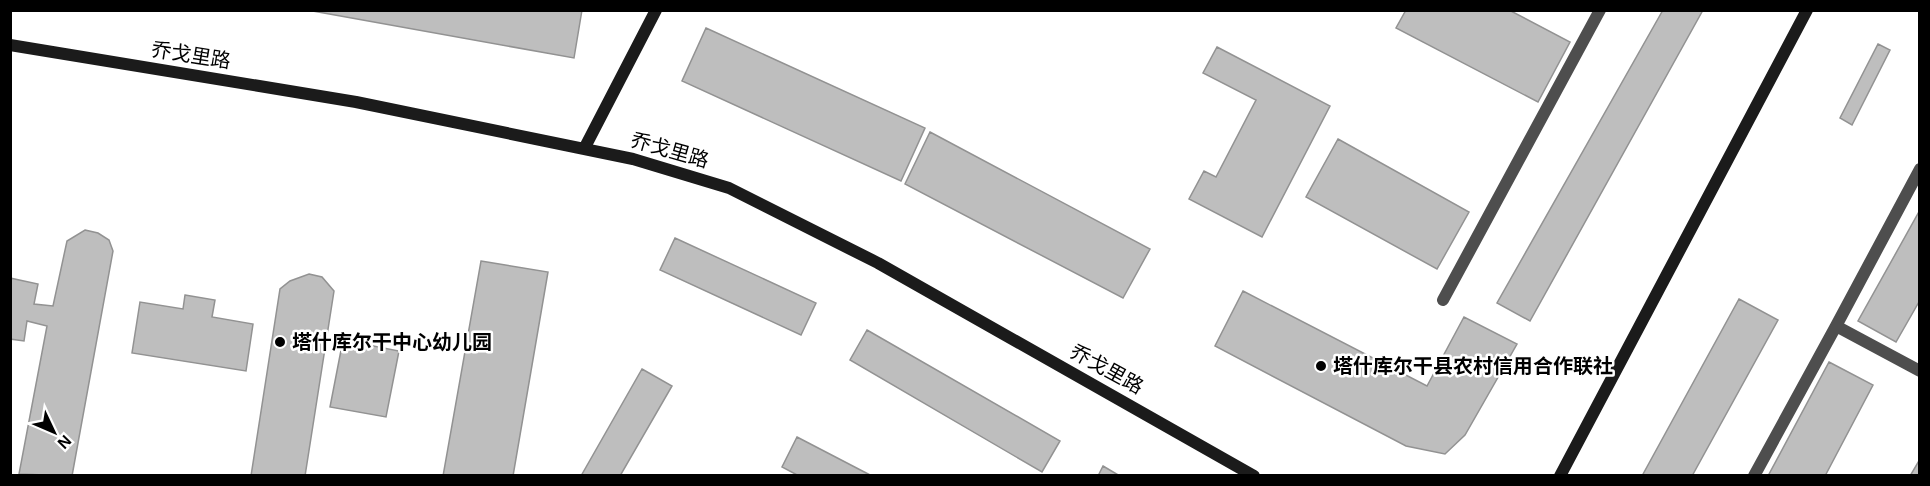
<svg xmlns="http://www.w3.org/2000/svg" width="1930" height="486" font-family="Arial,'Noto Sans SC',sans-serif">
  <style>
    .building { fill: #bebebe; stroke: #929292; stroke-width: 1.5 }
    .lines { fill: none; stroke-linecap: round; stroke-linejoin: round }
    .lane { stroke: #4e4e4e; stroke-width: 12 }
    .street { stroke: #4e4e4e; stroke-width: 12 }
    .secondary { stroke: #1b1b1b; stroke-width: 12 }
    .poi-dot { fill: #000; stroke: #fff; stroke-width: 2 }
    .labels { text-anchor: middle; stroke-width: 5; stroke-linejoin: round; paint-order: stroke }
    .street-label { font-size: 20px; fill: #000; stroke: #fff }
    .poi-label { font-size: 20px; font-weight: bold; fill: #000; stroke: #fff; text-anchor: start }
  </style>
  <rect width="100%" height="100%" fill="#fff"/>
  <path class="building" d="M307,10H582L574,58Z
    M1406,10H1509L1570,42L1538,102L1396,28Z
    M1663,10H1703L1530,321L1497,303Z
    M706,28L925,128L901,181L682,81Z
    M1878,44L1890,50L1852,125L1840,118Z
    M1217,47L1330,106L1262,237L1189,199L1204,171L1216,177L1256,100L1203,73Z
    M930,132L1150,249L1123,298L905,184Z
    M1338,139L1469,212L1437,269L1306,197Z
    M1920,210V300L1896,342L1858,321Z
    M85,230L98,233L109,240L113,251L72,476L19,474L47,326L27,321L24,341L10,339V278L38,284L34,304L53,306L67,241Z
    M675,238L816,303L801,335L660,270Z
    M481,261L548,272L513,476H443Z
    M309,274L322,277L334,291L305,476H251L280,289L290,281Z
    M1243,291L1427,386L1464,317L1517,344L1465,435L1445,454L1406,446L1215,346Z
    M185,295L215,300L212,317L253,324L246,371L132,353L140,302L183,309Z
    M1739,299L1778,320L1692,476H1642Z
    M867,330L1060,441L1042,472L850,360Z
    M343,340L399,351L386,417L330,407Z
    M1829,362L1873,385L1825,476H1768Z
    M642,369L672,386L620,476H581Z
    M797,437L872,476H799L782,467Z
    M1920,459V476H1910Z
    M1103,466L1120,476H1098Z"/>
  <g class="lines">
    <path class="lane" d="M1443,300L1600,10"/>
    <path class="street" d="M1836,326L1920,371
      M1754,476L1836,326L1920,169"/>
    <path class="secondary" d="M10,45L356,102L633,159L729,188L878,263L1254,476
      M584,149L656,10
      M1560,476L1807,10"/>
  </g>
  <g class="poi-dot">
    <circle cx="280" cy="342" r="6"/>
    <circle cx="1321" cy="366" r="6"/>
  </g>
  <g class="labels">
    <g class="street-label">
      <text transform="translate(191 55) rotate(9)" y="7">乔戈里路</text>
      <text transform="translate(670 150) rotate(16)" y="7">乔戈里路</text>
      <text transform="translate(1107 369) rotate(29)" y="7">乔戈里路</text>
    </g>
    <g class="poi-label">
      <text x="292" y="349">塔什库尔干中心幼儿园</text>
      <text x="1333" y="373">塔什库尔干县农村信用合作联社</text>
    </g>
  </g>
  <rect width="1930" height="486" fill="none" stroke="#000000" stroke-width="24"/>
  <g transform="translate(54 432) rotate(134)" stroke="#ffffff" stroke-width="4.5" paint-order="stroke">
  <path d="M0-4.5L10 22L0 15L-10 22Z" fill="#000000"/>
  <text y="-9" font-size="16" font-weight="bold" text-anchor="middle" fill="#000000">N</text>
  </g>
</svg>
